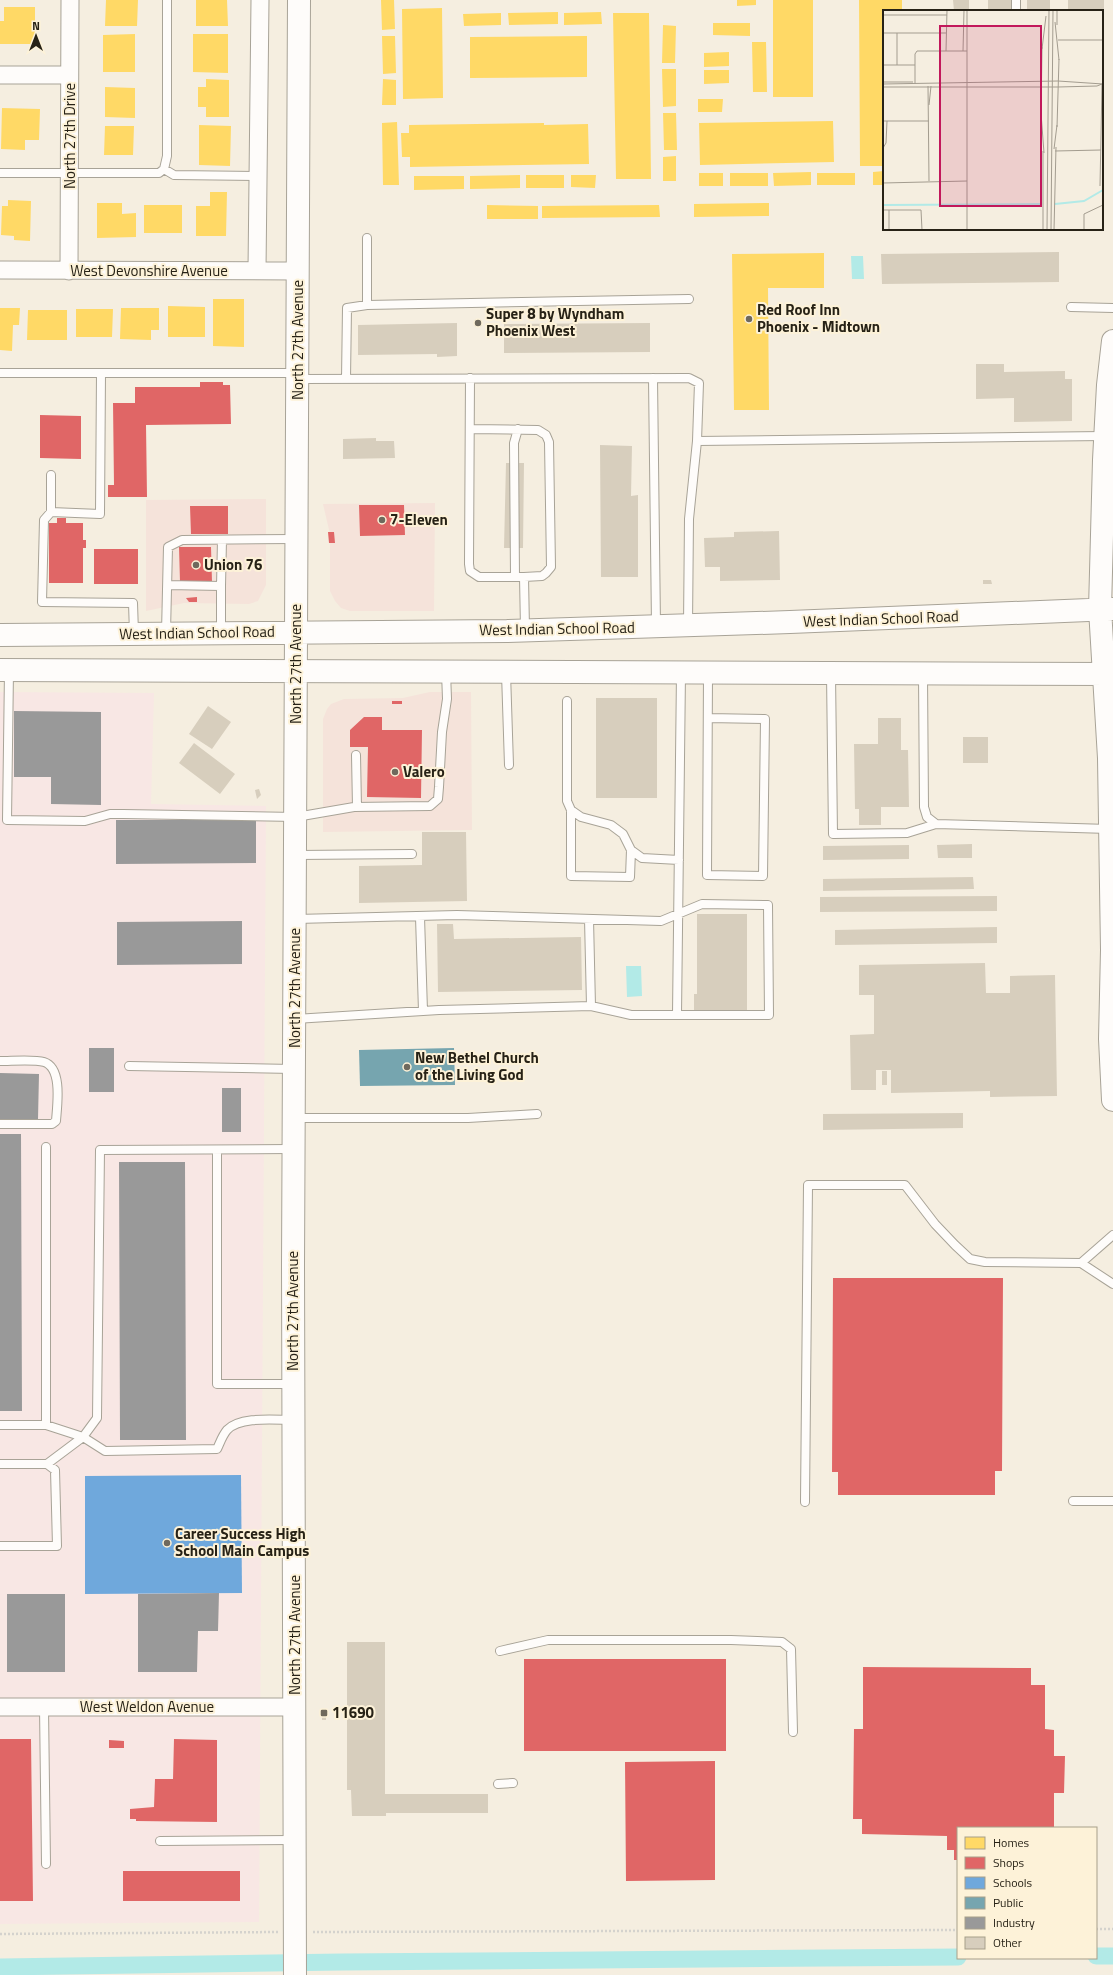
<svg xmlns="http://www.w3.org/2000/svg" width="1113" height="1975" font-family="'Titillium Web',sans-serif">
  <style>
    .commercial { fill: #f5e3da }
    .industrial { fill: #f8e7e4 }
    .water { fill: #b2eae7 }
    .homes { fill: #ffd966 }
    .shops { fill: #e06666 }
    .schools { fill: #6fa8dc }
    .public { fill: #76a5af }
    .industry { fill: #999 }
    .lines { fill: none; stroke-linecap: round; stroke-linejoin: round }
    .canal { stroke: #b2eae7; stroke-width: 17 }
    .building { fill: #d7cebd }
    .service-casing { stroke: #a8a397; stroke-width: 10 }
    .minor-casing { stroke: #a8a397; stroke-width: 19 }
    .secondary-casing { stroke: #a8a397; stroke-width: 24 }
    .motorway-casing { stroke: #a8a397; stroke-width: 24 }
    .path { stroke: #d4d2cd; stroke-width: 2.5; stroke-dasharray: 2 2; stroke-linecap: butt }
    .service { stroke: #fefcfa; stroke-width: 8 }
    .minor { stroke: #fefcfa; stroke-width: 17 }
    .secondary { stroke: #fefcfa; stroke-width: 22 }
    .motorway { stroke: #fefcfa; stroke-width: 22 }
    .poi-dot { fill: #6f695d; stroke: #fdf2d8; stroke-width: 1.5 }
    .labels { text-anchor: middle; stroke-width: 4; stroke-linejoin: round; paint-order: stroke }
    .street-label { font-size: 15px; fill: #272216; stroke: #fdf2d8 }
    .poi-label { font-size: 15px; font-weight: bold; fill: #272216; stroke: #fdf2d8; text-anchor: start }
    .inset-river { fill: none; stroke: #b2eae7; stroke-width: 2 }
    .inset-road { fill: none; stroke: #a39c8f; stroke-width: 1 }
    .view { fill: #c2185b; fill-opacity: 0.15; stroke: #c2185b; stroke-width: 2 }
    .inset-edge { fill: none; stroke: #272216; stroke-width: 2 }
  </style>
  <rect width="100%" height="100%" fill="#f5eee0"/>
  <path class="commercial" d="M266,499V585L258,601L249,604L184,603L146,611V500Z
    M435,503L434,611H350L341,608L335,601L330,591V534L323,504Z
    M430,692H471L472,830L323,832V719L327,709L331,704L344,699L403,698Z"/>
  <path class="industrial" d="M0,692L154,693L151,804L266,806L259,1922L0,1924Z"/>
  <path class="water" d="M851,256H863L864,279H852Z
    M626,966H641L642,996L627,997Z"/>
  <path class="homes" d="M106,0H138L137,26H105Z
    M196,0H227L228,26H196Z
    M381,0H394L395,29L382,30Z
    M737,0H756V5L737,6Z
    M773,0H813V97H773Z
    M859,0H902V11H884V166H860Z
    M4,7H35V44H0V21H4Z
    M442,8L443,98L403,99L402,9Z
    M558,12V24L509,25L508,13Z
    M601,12L602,24L564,25V13Z
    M501,13V25L464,26L463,14Z
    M613,13H649L651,179H616Z
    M713,23H750V36L713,35Z
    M663,25L676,26L675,63H662Z
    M135,34V72H103V35Z
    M193,34H228V73L193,72Z
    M382,36H395L396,73L383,74Z
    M587,36V77L470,78V37Z
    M752,42H766L767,92H753Z
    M729,52V66L704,67V53Z
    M662,69H676V106L663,107Z
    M704,70H729V83L704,84Z
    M206,79L229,80V117H206V107H198V87H206Z
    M383,79L396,80V105H382Z
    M105,87L135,88V118L105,117Z
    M698,99H723L722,112H698Z
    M2,108L40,109L39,140H25V150L1,149Z
    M663,113H676L677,150H664Z
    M833,121L834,162L700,165L699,123Z
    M397,122L399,185H383L382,123Z
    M544,123V125L588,124L589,164L410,167V157H402L401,133H409V125Z
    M199,125L231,126L230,166L199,165Z
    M105,126H134L133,155H104Z
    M676,156V181H663V157Z
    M884,171V185H873V172Z
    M811,172V185L774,186L773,173Z
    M699,173H723V186H699Z
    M730,173H768V186H730Z
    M817,173H855V185H817Z
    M520,175V188L470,189V176Z
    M526,175H564V188H526Z
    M571,175H596L595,188L571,187Z
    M414,176H464V189L414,190Z
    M210,192H227L226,236H196V206H210Z
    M8,200L31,201L30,241L14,240V236L1,235L2,206H8Z
    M97,203H122V214L136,213V237L97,238Z
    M769,203V216L694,217V204Z
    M144,205H182V233H144Z
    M487,205L538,206V219H487Z
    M659,205L660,217L542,218V206Z
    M824,253V288H768L769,410H734L732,254Z
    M213,299H244V347L213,346Z
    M168,306L205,307V337H168Z
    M0,308H20L19,325H13L12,351L0,350Z
    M121,308H159V330H151V340L120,339Z
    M76,309H113L112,337H76Z
    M28,310H67V340H27Z"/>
  <path class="shops" d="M200,382H223V385H230L231,424L146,425L147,497H108V485H114L113,403H135V387H200Z
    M40,415L81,416V459L40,458Z
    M359,505H404L405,535L360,536Z
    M190,506H228V534H191Z
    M57,518H66V523H83V540H86V548H83V583H49V523H57Z
    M328,532H334L335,543H329Z
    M179,547H211L212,582H180Z
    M94,549H138V584H94Z
    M197,597V602H189L186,598Z
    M392,701H402V704H392Z
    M364,717H382V730H422L421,798L367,797L368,747H350V730Z
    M833,1278H1003L1002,1471H995V1495H838V1472H832Z
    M524,1659H726V1751H524Z
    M863,1667L1031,1668V1685H1045V1729L1054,1730V1756H1065L1064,1793H1054V1828H958V1860H954V1850H947V1836L862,1834V1819H853L854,1729H863Z
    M0,1739H31L33,1901H0Z
    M174,1739L217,1740V1822L136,1821V1819H130V1809L154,1807L155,1779H173Z
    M109,1740L124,1741V1748H109Z
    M715,1761V1880L626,1881L625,1762Z
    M123,1871H240V1901H123Z"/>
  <path class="schools" d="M241,1475L242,1593L85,1594V1476Z"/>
  <path class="public" d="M454,1048L455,1085L360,1086L359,1050Z"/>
  <path class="industry" d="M14,711L101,712V805L51,804V777H14Z
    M116,820H256V863L116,864Z
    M242,921V964L117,965V922Z
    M89,1048H114V1092H89Z
    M0,1073L39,1074L38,1119H0Z
    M222,1088H241V1132H222Z
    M0,1134H21L22,1411H0Z
    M119,1162H185L186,1440H120Z
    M219,1593L218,1631H198L197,1672H138V1594Z
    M7,1594H65V1672H7Z"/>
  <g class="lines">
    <path class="canal" d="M1096,1956H1113
      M0,1967L342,1962L958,1957"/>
  </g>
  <path class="building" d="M953,0H969V11H954Z
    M988,0H1011V11H988Z
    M1027,0H1050V11H1027Z
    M1068,0H1104V123H1102V11H1068Z
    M1059,252V282L882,284L881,254Z
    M457,323V356L437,357V354L358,355V325Z
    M650,323V352L504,353V324Z
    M976,364H1004V372L1065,371V379H1072V421L1014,422V398L976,399Z
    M376,438V441H394L395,458L343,459V439Z
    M600,445L632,446L631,496L638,495V577H601Z
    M506,463H524L523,548H504Z
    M779,531L780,580L720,581V567H705L704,538L734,537V532Z
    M983,580H991L992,584H983Z
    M596,698H657V798H596Z
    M208,706L231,722L212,749L189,734Z
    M878,718H901V750H908L909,807H881V825H859V809H855L854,744H878Z
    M963,737H988V763H963Z
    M194,743L235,774L220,794L179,763Z
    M259,789L261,795L257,799L255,790Z
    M422,832H466L467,901L359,903V866L422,865Z
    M972,844V858H938L937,845Z
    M909,845V859L823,860V846Z
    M973,877L974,889L823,891V879Z
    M997,896V911L820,912V897Z
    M697,914H747V1012H694V994H697Z
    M437,924H453L454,939L581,937L582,990L438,992Z
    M997,927V943L835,945V930Z
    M985,963L986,993H1010V976L1055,975L1057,1096L990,1097V1091L891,1093V1070H876V1090H851L850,1035L874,1034V995H859V965Z
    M882,1071H887V1085H882Z
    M963,1113V1128L823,1130V1114Z
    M347,1642H385V1794H488V1813H386V1816H352L351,1790H347Z
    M326,1710V1720H322V1713Z"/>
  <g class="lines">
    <defs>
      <path id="service" d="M1016,0V11
        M164,169L174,175L259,176
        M0,173H159L164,169L167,156V0
        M367,238V305
        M1071,307L1113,308
        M0,373H297
        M653,378L656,625
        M298,379L689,378L699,383L697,441L1104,436
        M346,379L347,308L367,305L689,299
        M470,429L538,430L546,435L549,442L551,567L546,573L542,576L524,577H479L470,571L469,564L470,378
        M51,475V512L100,514L101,373
        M51,512L44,520L42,602L133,603L134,633
        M515,577L514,443L518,429
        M524,577L525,629
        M168,585L221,586V632
        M221,586L222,540
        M688,625L689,519L697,441
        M166,632L168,547L182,540L296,539
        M9,671L7,820L85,821L110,814H123L296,817L354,807L430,806L438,799L439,787L442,732L447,699L446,672
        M506,673L509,765
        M708,674L707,875L763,876L765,719L708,718
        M831,674L833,834L907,833L936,824
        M923,675L924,807L927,817L936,824L1109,829
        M567,701V801L571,810L581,817L611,825L623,834L631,850L642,858L679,860
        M356,755L357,807
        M571,810V876L630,877L631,850
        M297,855L412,854
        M420,917L423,1011
        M589,919L591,1006
        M677,1015L681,673
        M295,1019L439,1010L591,1006L631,1015H769L768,905L702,904L661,921L457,915L296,919
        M0,1061C12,1061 34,1059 44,1062C63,1068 57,1106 56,1121L52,1124H0
        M129,1066L293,1069
        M294,1118H468L537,1114
        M292,1149L100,1150L97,1418L83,1437L105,1451L217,1449C220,1443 222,1436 227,1430C240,1416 275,1420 293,1420
        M217,1150V1384H292
        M1113,1235L1081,1263L1113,1284
        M0,1425H46V1147
        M46,1425L83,1437L47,1464
        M0,1464H47L55,1470L57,1546H0
        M1073,1501H1113
        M805,1502L808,1185H905L935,1224L955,1245L970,1259L985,1262L1081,1263
        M500,1651L548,1640H731L782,1642L791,1649L793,1732
        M44,1707L46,1864
        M498,1784L513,1783
        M160,1841L294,1840"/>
      <path id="minor" d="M0,75H69
        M0,270L298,271
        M257,270L260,0
        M69,271L70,0
        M0,1707H295"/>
      <path id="secondary" d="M1113,341L1108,385L1104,460L1100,609L1109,758L1112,950L1110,1039L1113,1100
        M0,635L507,631L790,622L1113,609
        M0,670L1113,674
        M295,1975L293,1265L299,0"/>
      <path id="motorway" d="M1112,950L1113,959"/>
    </defs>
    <use href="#service" class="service-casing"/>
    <use href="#minor" class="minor-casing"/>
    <use href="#secondary" class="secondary-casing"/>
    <use href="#motorway" class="motorway-casing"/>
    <path class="path" d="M1096,1929H1113
      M313,1932L958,1930
      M0,1934L278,1932"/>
    <use href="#service" class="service"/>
    <use href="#minor" class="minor"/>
    <use href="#secondary" class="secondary"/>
    <use href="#motorway" class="motorway"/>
  </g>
  <g class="poi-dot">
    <circle cx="749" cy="319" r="4"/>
    <circle cx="478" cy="323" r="4"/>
    <circle cx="382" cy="520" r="4"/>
    <circle cx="196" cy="565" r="4"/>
    <circle cx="395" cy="772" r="4"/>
    <circle cx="407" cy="1067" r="4"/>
    <circle cx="167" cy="1543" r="4"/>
    <rect x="320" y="1709" width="8" height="8" rx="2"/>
  </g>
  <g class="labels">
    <g class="street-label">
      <text transform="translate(70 136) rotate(-90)" y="5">North 27th Drive</text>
      <text x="149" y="276">West Devonshire Avenue</text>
      <text transform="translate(298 340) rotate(-90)" y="5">North 27th Avenue</text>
      <text transform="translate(881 619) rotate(-2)" y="5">West Indian School Road</text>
      <text transform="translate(557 629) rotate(-1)" y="5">West Indian School Road</text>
      <text transform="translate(197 633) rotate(-1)" y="5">West Indian School Road</text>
      <text transform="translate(296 664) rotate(-90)" y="5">North 27th Avenue</text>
      <text transform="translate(295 988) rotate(-90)" y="5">North 27th Avenue</text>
      <text transform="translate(293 1311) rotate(-90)" y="5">North 27th Avenue</text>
      <text transform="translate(295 1635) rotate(-90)" y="5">North 27th Avenue</text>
      <text x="147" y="1712">West Weldon Avenue</text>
    </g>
    <g class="poi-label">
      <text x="757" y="315">Red Roof Inn<tspan x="757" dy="17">Phoenix - Midtown</tspan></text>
      <text x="486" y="319">Super 8 by Wyndham<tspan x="486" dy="17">Phoenix West</tspan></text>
      <text x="390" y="525">7-Eleven</text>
      <text x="204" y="570">Union 76</text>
      <text x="403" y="777">Valero</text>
      <text x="415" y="1063">New Bethel Church<tspan x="415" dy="17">of the Living God</tspan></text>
      <text x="175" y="1539">Career Success High<tspan x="175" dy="17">School Main Campus</tspan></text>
      <text x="332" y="1718">11690</text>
    </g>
  </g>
  <g transform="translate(883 10)">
    <rect width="220" height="220" fill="#f5eee0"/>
    <path class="inset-river" d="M172,194L201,191L220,180M0,195L159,194"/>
    <path class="inset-road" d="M174,0V15M0,5H64M172,12L176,50M0,23H63M175,30H220M159,39L163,6M63,41L64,0M80,41L81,0M0,55H32M14,55V23M0,72H30M0,74L175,71L220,74M32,74V44L34,41H84M45,76L46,171M0,77H175L214,76L219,74M46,95L48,76M158,103L161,143M158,105L159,37M0,111H46M174,117L176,49M0,138L3,133L4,111M171,139L174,115M160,141V220M172,141L218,140M0,173L84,171M217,176L219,74M0,200H38L39,220M6,200V220M84,220V0M164,220L166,0M168,220L170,0M171,220L173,137M201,220V204L220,195"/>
    <path class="view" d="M57,16H158V196H57Z"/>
    <rect width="220" height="220" class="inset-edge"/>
  </g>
  <rect x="957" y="1827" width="140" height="132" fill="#fdf2d8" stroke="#a79f8a"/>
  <rect x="965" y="1837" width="20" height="12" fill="#ffd966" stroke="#a79f8a"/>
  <text x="993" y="1847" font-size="12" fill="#272216">Homes</text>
  <rect x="965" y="1857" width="20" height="12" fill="#e06666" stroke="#a79f8a"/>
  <text x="993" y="1867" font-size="12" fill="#272216">Shops</text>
  <rect x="965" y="1877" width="20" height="12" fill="#6fa8dc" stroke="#a79f8a"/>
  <text x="993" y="1887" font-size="12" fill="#272216">Schools</text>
  <rect x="965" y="1897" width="20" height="12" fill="#76a5af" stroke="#a79f8a"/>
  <text x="993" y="1907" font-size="12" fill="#272216">Public</text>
  <rect x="965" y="1917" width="20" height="12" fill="#999999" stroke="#a79f8a"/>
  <text x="993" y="1927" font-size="12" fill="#272216">Industry</text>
  <rect x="965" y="1937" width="20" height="12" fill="#d7cebd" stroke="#a79f8a"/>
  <text x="993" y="1947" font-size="12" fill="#272216">Other</text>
  <g transform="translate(36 36)" stroke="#fdf2d8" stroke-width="3" paint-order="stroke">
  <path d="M0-3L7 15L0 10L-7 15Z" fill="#272216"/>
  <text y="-6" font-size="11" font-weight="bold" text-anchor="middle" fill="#272216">N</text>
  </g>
</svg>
